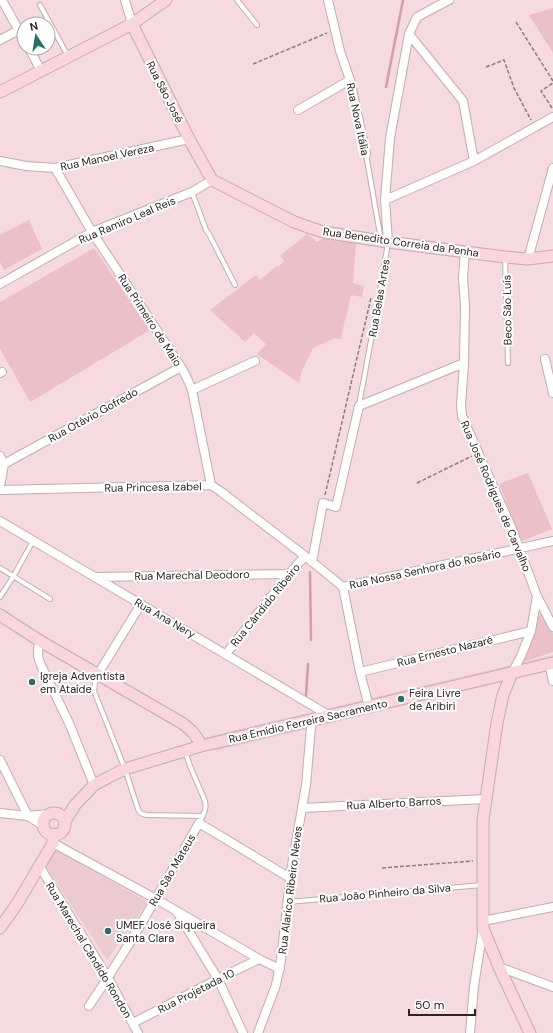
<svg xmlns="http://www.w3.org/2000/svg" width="553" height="1033" font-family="'DM Sans',sans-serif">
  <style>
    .built { fill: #eccbd0 }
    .green { fill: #ebc0c7 }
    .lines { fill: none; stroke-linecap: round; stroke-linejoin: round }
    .stream { stroke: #cea0a8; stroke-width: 2.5 }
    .lane-casing { stroke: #c5acb0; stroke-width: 6 }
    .street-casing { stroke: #c5acb0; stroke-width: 10 }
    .secondary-casing { stroke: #c5acb0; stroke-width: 13 }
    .path { stroke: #8e7b7f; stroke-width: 1.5; stroke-dasharray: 4 2; stroke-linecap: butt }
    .lane { stroke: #fff; stroke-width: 4 }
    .street { stroke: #fff; stroke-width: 8 }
    .secondary { stroke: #f9d5de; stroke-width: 11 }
    .poi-dot { fill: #28706a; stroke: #fff; stroke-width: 1.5 }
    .labels { text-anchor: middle; stroke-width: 4; stroke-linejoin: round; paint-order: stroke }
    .street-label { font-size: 11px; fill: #2e2426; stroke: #fff }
    .poi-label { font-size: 11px; fill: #2e2426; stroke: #fff; text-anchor: start }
  </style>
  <rect width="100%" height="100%" fill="#f5dadf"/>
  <path class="built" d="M553,655V670L215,751L211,736Z
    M55,849L148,902L107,960L46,867Z"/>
  <path class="green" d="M553,8V53L529,15Z
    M29,220L42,249L4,270L0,262V235Z
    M307,234L317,242L324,238L356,242L353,283L364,286L362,297L351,295L346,319H345L341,339L334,338L333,339L313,348L302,371L299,383L257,354L266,344L254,333L245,342L210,310L256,275L260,280L277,266L278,267L284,261L280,256Z
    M94,248L150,330L30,402L0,349V302Z
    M528,473L552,529L522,541L499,484Z
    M537,615H544L553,634V652L520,663Z"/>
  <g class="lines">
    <path class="stream" d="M386,87L403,0
      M310,572L311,640
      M306,696L308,664"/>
    <defs>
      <path id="lane" d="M237,0L257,25
        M40,5L68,56
        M366,154L381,240
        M192,192L206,230L209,234L235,285
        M505,257L508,363
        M359,405L377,308L388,243
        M0,568L50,599
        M0,597L13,577L33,541
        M98,675L95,683L94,691L125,769L138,809C140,814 142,814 147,815L203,816
        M185,751L190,766L205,801C207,810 203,815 199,823
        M288,902L482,885"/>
      <path id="street" d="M2,0L24,40
        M125,0L132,24
        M328,0L340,51L350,80L366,154
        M409,34L463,101L474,161
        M0,40L19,30
        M29,48L41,71
        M298,110L350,80
        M0,161L26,166L55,168L189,139
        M55,168L92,232L181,367L186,376L192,390L211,485
        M385,200L474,161L553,117
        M388,242L385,200L390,138L409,34L417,17L449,0
        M465,251L463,278L465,306L464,363L461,405L462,416L512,529L537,596L553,627
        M528,259L553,168
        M0,284L92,232L192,192L212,180
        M545,359L553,393
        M0,373L2,372
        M192,390L255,361
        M0,456L4,464L0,486
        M4,464L181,367
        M0,490L211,485L220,491L305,556L343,587
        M0,521L330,716
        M312,562L323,503L336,507L359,406L464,363
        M95,577L289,574
        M343,587L553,541
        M343,587L360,672L369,707
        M40,641C37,649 37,655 40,663L69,723L94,785
        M226,654L289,574L305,556
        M549,664L553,681
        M360,672L531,631
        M512,673L521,656L531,631L537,596
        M98,674L141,604
        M0,760L28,816
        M302,808L486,799
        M0,813L28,816L48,814
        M28,816L44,826
        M53,843L156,899L259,959L280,969
        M40,867L108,978L138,1033
        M177,912L218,979L243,1033
        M483,921L553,907
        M499,967L553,987
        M89,1006C129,947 164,885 199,823L290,878
        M133,1023L218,979L259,959
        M258,1033L276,985L281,960L291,871L306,785L311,727V720
        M470,1033L474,986L483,929"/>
      <path id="secondary" d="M132,24L189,139L212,180L294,222L311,228L324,232L388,242L505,257L528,259L553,256
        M0,92L132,24L166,0
        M0,615L40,641L182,723C191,730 197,735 201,746
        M512,673L503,695L497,723L483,820V928L499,967L530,1033
        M43 824a11 11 0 1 1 22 0a11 11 0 1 1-22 0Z
        M65,821L75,805L94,785L109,777L125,769L201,746L553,663
        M0,928L17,904L53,843V834"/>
    </defs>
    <use href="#lane" class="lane-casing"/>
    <use href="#street" class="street-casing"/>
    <use href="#secondary" class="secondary-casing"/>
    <path class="path" d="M516,22L553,81
      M253,64L327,33
      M486,67L504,60L514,88L531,120
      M552,108L541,91L553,83
      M417,483L472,456
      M325,495L371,298
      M382,868L473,861"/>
    <use href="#lane" class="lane"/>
    <use href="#street" class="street"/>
    <use href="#secondary" class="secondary"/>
  </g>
  <g class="poi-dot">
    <circle cx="32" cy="682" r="4"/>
    <circle cx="401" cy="699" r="4"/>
    <circle cx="108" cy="931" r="4"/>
  </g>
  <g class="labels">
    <g class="street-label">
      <text transform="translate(165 92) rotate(63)" y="4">Rua São José</text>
      <text transform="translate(358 119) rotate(78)" y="4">Rua Nova Itália</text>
      <text transform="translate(107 157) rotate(-12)" y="4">Rua Manoel Vereza</text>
      <text transform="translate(127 220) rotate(-23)" y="4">Rua Ramiro Leal Reis</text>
      <text transform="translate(401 242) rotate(8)" y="4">Rua Benedito Correia da Penha</text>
      <text transform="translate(379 298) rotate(-80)" y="4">Rua Belas Artes</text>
      <text transform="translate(507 310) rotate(-91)" y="4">Beco São Luís</text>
      <text transform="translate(150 320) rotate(57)" y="4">Rua Primeiro de Maio</text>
      <text transform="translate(93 415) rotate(-29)" y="4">Rua Otávio Gofredo</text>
      <text transform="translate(153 487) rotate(-1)" y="4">Rua Princesa Izabel</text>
      <text transform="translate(496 496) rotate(67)" y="4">Rua José Rodrigues de Carvalho</text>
      <text transform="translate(425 569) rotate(-12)" y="4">Rua Nossa Senhora do Rosário</text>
      <text transform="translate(192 575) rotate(-1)" y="4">Rua Marechal Deodoro</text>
      <text transform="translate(265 605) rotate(-51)" y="4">Rua Cândido Ribeiro</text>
      <text transform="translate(165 618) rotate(30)" y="4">Rua Ana Nery</text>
      <text transform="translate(445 651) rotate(-14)" y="4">Rua Ernesto Nazaré</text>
      <text transform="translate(308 721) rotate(-13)" y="4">Rua Emídio Ferreira Sacramento</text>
      <text transform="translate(394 803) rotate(-3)" y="4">Rua Alberto Barros</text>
      <text transform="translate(172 870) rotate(-60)" y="4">Rua São Mateus</text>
      <text transform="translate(290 890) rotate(-83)" y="4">Rua Alarico Ribeiro Neves</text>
      <text transform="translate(385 893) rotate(-5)" y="4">Rua João Pinheiro da Silva</text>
      <text transform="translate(89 950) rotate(59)" y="4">Rua Marechal Cândido Rondon</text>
      <text transform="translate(196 991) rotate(-27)" y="4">Rua Projetada 10</text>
    </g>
    <g class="poi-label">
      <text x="40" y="680">Igreja Adventista<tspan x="40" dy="13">em Ataíde</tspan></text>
      <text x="409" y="697">Feira Livre<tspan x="409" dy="13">de Aribiri</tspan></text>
      <text x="116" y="929">UMEF José Siqueira<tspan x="116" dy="13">Santa Clara</tspan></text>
    </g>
  </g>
  <g transform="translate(36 36) rotate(348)"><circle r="19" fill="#ffffff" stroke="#aba7a8"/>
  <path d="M0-3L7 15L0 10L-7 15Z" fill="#28706a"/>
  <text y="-6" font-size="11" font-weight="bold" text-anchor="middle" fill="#2e2426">N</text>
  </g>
  <path d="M409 1009v6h66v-6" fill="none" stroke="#2e2426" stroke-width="2"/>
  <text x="415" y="1009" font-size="12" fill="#2e2426" stroke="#ffffff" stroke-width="3" paint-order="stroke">50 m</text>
</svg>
